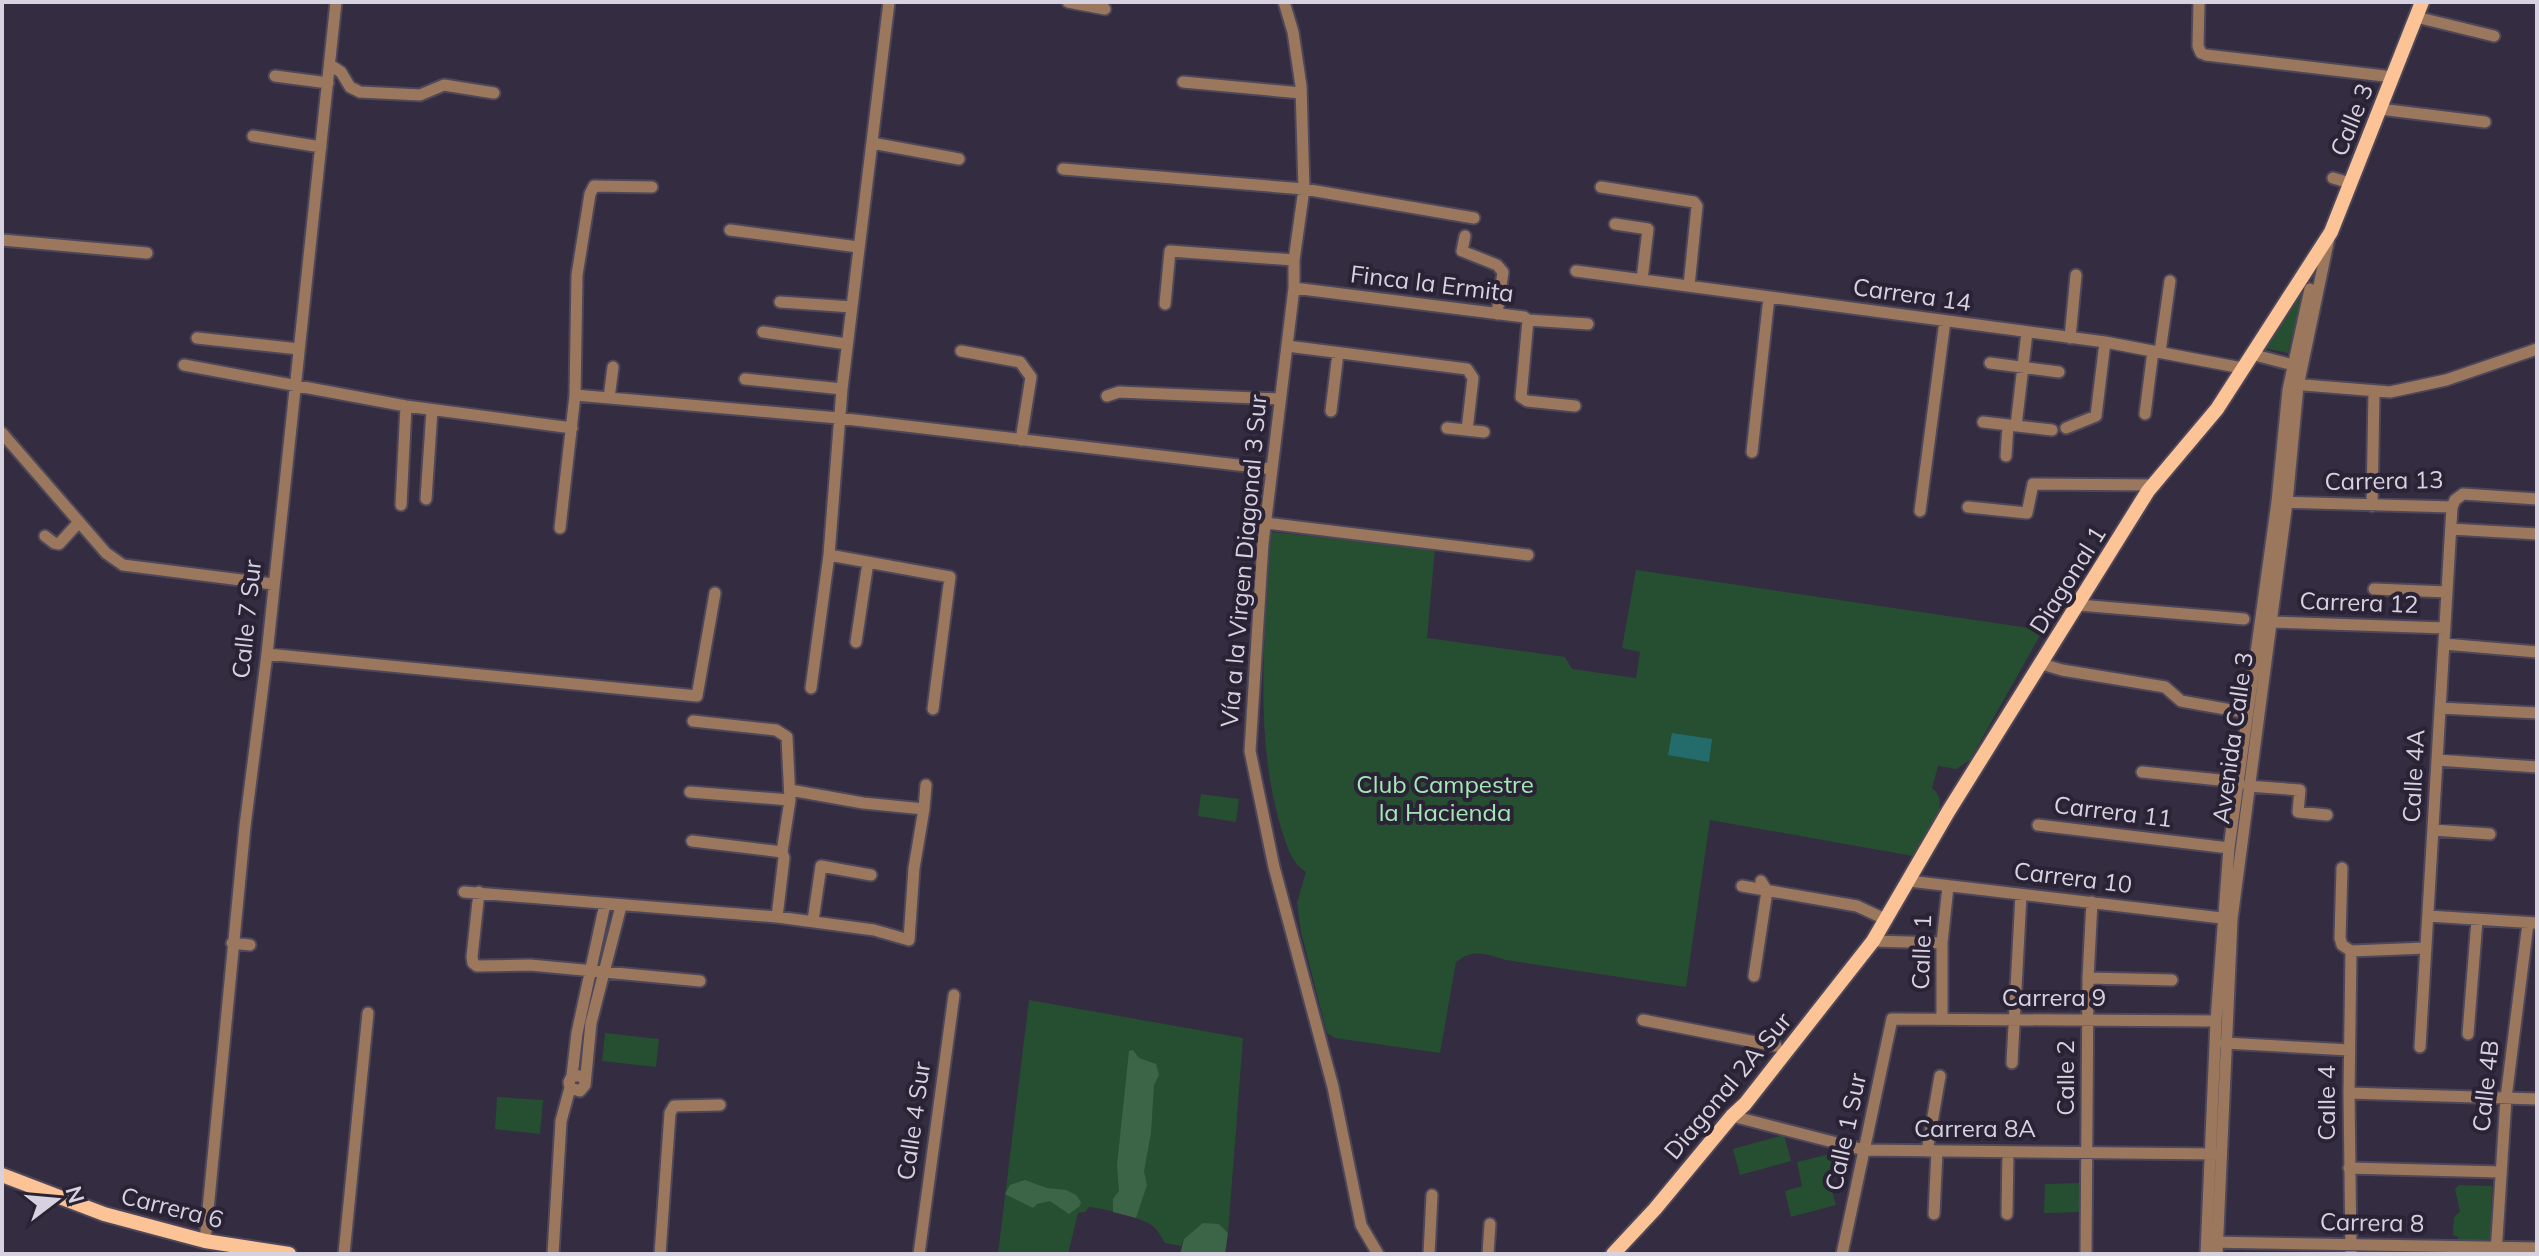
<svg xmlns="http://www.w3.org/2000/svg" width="2539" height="1256" font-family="Mulish,sans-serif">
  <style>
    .green { fill: #264f32 }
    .forest { fill: #3b6546 }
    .water { fill: #246c6c }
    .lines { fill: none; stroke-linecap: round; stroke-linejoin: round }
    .minor-casing { stroke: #4e4759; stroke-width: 15 }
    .major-casing { stroke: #4e4759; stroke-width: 18 }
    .minor { stroke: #9b785d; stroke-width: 11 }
    .major { stroke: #fcc396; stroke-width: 14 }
    .labels { text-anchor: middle; stroke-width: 8; stroke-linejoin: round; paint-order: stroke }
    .street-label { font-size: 24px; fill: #d7d2df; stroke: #2a2235 }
    .park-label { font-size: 24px; fill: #a3e8b4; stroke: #2a2235 }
  </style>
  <rect width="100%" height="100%" fill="#342c40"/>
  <path class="green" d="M2304,286L2288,353L2264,348Z
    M1271,532L1435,549L1427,638L1565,657L1572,669L1636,678L1640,652L1622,648L1636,570L2043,630L1970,760L1956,769L1938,766L1932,788C1954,805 1924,838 1913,856L1710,820L1686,987L1506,960C1487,954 1473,948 1456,962L1440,1053L1335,1038L1327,1033L1301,932L1297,903L1306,872C1291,862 1288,848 1282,831C1252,734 1266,631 1271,532Z
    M1201,794L1239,799L1236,822L1198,816Z
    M1029,1000L1243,1038L1228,1233L1219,1224L1184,1239L1181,1246L1165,1243C1162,1238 1158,1231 1154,1227C1145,1218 1102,1208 1089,1207L1085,1212L1078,1213L1068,1254H998Z
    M605,1033L659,1039L656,1067L602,1061Z
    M497,1097L543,1100L540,1134L495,1129Z
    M1784,1135L1791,1161L1740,1175L1733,1149Z
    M1838,1152L1843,1176L1829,1180L1836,1205L1791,1217L1785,1191L1802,1186L1797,1162Z
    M2081,1183V1212L2044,1213L2045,1184Z
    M2459,1185L2492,1186L2490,1246H2458V1237L2453,1235L2454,1218L2460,1211L2455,1189Z"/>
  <path class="forest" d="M1133,1050L1139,1058L1156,1064L1159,1075L1154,1085L1151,1133L1144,1171L1147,1185L1136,1218L1113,1212V1199L1119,1191L1117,1165L1129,1051Z
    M1025,1180L1047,1188L1066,1190L1076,1195L1081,1202L1080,1206L1069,1214L1050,1201L1037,1204L1033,1208L1005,1194L1010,1185Z
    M1203,1223L1219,1224L1228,1233L1225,1254H1180L1184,1239Z"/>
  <path class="water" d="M1672,733L1712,739L1709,762L1668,755Z"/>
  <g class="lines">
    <defs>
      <path id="minor" d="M1068,2L1105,9
        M1284,2L1293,32L1301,86L1304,189L1294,260V288L1263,543L1250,751L1274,867L1333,1087L1361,1225L1378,1254
        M2199,2L2198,46L2201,53L2206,55L2393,77
        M2416,17L2494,36
        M330,65L341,72L350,87L360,92L420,95L444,85L494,93
        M275,76L328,83
        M1183,82L1301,93
        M2380,109L2485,122
        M253,136L321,147
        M872,143L959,159
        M1063,169L1304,189L1474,218
        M2333,178L2350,183
        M1601,187L1694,202L1697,206L1689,286
        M1615,224L1648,229L1642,280
        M730,230L858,247
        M1465,236L1462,251L1497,265L1503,272L1497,314
        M2,240L147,253
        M1576,271L2105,342L2242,368
        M1294,288L1524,317L1528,320L1588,324
        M780,302L852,307
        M1165,304L1170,251L1294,260
        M1528,320L1521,397L1527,401L1575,406
        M763,332L847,344
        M197,338L299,349
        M2070,338L2076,275
        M1287,346L1467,369L1473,378L1467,430
        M961,351L1020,362L1031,377L1021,440
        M2160,352L2170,281
        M2251,354L2297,366
        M1990,363L2059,372
        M184,365L406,406L572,428
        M745,379L842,389
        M2292,384L2390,392L2446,380L2537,349
        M575,395L838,418L1272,469
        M1107,396L1119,392L1279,399
        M609,398L613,367
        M1331,411L1338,353
        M2145,414L2153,351
        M1983,422L2052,430
        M2016,426L2027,332
        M1447,428L1484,432
        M2066,428L2096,416L2105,342
        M2,433L106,553L123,565L273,584
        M1752,452L1769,297
        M2006,456L2008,425
        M426,499L432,410
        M2281,502L2452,507
        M401,505L406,406
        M2372,506L2374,391
        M1968,507L2027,513L2033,484L2155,485
        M1920,511L1945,321
        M1266,523L1528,555
        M560,528L575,395L577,275L590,194L594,186L652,187
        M2451,529L2537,534
        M45,536L54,543L59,544L79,522
        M829,555L950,577L933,709
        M2374,589L2447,592
        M2079,605L2244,619
        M2271,622L2445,628
        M856,642L868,562
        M2444,644L2537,652
        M267,654L697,696L715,593
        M2042,664L2062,670L2165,687L2181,701L2248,713
        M811,688L829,555L842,389L889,2
        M2440,708L2537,713
        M693,721L776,730L787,737L790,800L782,852L784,858L777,917
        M2437,760L2537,767
        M2142,772L2239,782
        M2248,786L2300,790L2298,812L2327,815
        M790,790L863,803L924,809L926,785
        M690,792L790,800
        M2038,825L2229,848
        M2433,830L2490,834
        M692,841L782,852
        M2342,868L2340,938L2342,945L2351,951
        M1909,881L2230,919
        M1742,886L1857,906L1887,920
        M464,892L777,917L874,930L909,940L914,868L924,809
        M479,892L472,957L473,963L477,966L530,965L700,981
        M2428,916L2537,923
        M813,921L821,866L871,875
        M1873,941L1942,943
        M232,943L250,945
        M2351,951L2349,1093L2351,1254
        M2351,951L2426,948
        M1754,976L1767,891L1761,881
        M2088,978L2172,980
        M1942,1019V943L1948,886
        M1643,1020L1776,1046
        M2468,1034L2477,920
        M2225,1043L2349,1050
        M2420,1047L2452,507L2455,500L2463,494L2537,499
        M2012,1063L2021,895
        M572,1076L577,1033L605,904
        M584,1079L581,1076H572L569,1082L570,1088L580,1091L585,1085L591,1023L621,906
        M2349,1093L2537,1099
        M1732,1116L1864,1150L2215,1154
        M1927,1151L1940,1076
        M2349,1168L2500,1172
        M1934,1214L1937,1151
        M2007,1214L2008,1152
        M205,1241L245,826L267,654L336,2
        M2211,1242L2537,1248
        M344,1254L368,1013
        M553,1254L561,1121L570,1088
        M660,1254L670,1113L674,1106L720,1105
        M919,1254L954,995
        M1429,1254L1432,1195
        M1488,1254L1490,1224
        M1842,1254L1892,1019L2216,1021
        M2086,1254L2088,978L2092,902
        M2206,1254L2216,1021L2229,848L2277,502L2288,390L2310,289
        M2217,1254L2232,919L2287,502L2298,386L2329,238
        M2496,1254L2506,1098L2528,923"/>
      <path id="major" d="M2,1175L104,1214L205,1241L289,1254
        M1613,1254L1655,1209L1732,1116L1745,1104L1873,941L1948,812L2148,491L2217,409L2331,232L2422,2"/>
    </defs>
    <use href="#minor" class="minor-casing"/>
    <use href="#major" class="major-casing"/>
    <use href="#minor" class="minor"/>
    <use href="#major" class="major"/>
  </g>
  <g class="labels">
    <g class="street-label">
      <text transform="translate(2352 120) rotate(-68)" y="8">Calle 3</text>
      <text transform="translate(1432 284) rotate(7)" y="8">Finca la Ermita</text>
      <text transform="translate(1912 295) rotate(8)" y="8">Carrera 14</text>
      <text transform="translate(2384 481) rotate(-1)" y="8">Carrera 13</text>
      <text transform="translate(1244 561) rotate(-85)" y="8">Vía a la Virgen Diagonal 3 Sur</text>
      <text transform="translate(2068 580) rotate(-58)" y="8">Diagonal 1</text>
      <text transform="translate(2359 603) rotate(2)" y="8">Carrera 12</text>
      <text transform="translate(247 619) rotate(-84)" y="8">Calle 7 Sur</text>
      <text transform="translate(2233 738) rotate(-82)" y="8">Avenida Calle 3</text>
      <text transform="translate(2414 776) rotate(-87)" y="8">Calle 4A</text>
      <text transform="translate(2113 812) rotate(7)" y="8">Carrera 11</text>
      <text transform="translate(2073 878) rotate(7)" y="8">Carrera 10</text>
      <text transform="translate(1922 952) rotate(-88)" y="8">Calle 1</text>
      <text x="2054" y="1006">Carrera 9</text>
      <text transform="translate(2066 1078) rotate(-90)" y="8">Calle 2</text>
      <text transform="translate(1728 1086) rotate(-50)" y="8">Diagonal 2A Sur</text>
      <text transform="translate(2486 1086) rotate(-84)" y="8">Calle 4B</text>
      <text transform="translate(2327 1103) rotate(-90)" y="8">Calle 4</text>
      <text transform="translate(914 1121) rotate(-82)" y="8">Calle 4 Sur</text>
      <text x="1975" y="1137">Carrera 8A</text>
      <text transform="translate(1846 1132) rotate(-78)" y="8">Calle 1 Sur</text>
      <text transform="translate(172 1208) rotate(14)" y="8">Carrera 6</text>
      <text transform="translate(2372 1223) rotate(1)" y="8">Carrera 8</text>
    </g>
    <g class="park-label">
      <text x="1445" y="793">Club Campestre<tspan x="1445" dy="28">la Hacienda</tspan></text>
    </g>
  </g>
  <rect width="2539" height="1256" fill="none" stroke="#d7d2df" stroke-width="8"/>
  <g transform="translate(56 1200) rotate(74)" stroke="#2a2235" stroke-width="6" paint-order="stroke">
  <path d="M0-6L14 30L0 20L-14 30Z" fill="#d7d2df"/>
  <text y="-12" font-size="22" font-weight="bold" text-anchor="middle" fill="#d7d2df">N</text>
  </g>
</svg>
